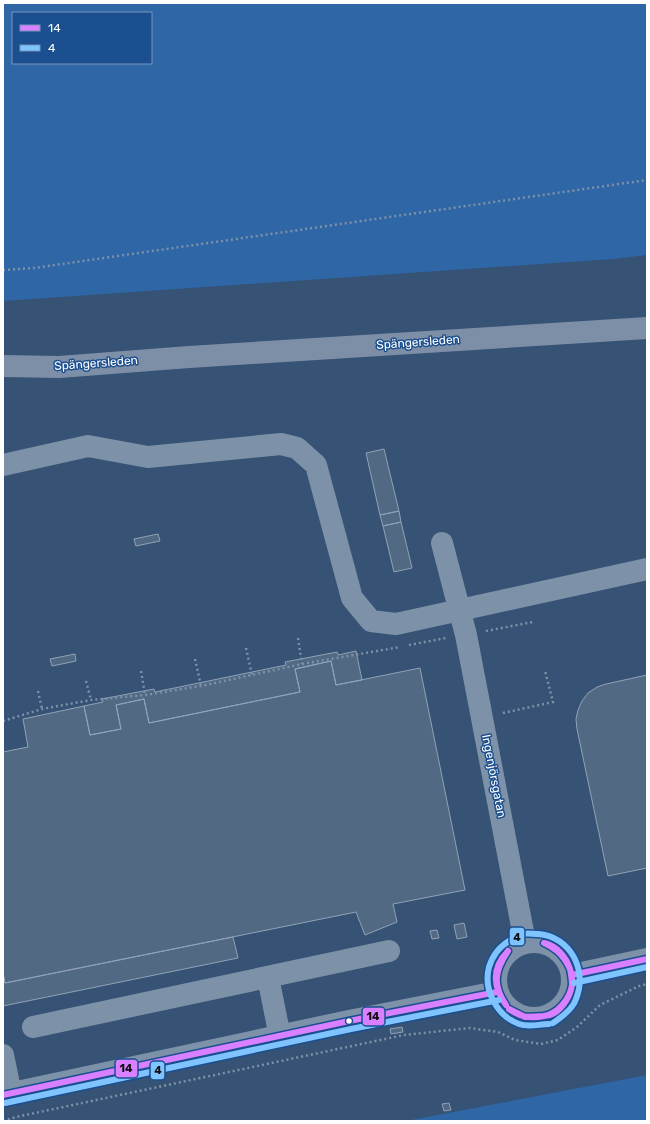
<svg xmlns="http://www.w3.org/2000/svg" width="650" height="1124" font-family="Rubik,sans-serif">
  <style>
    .green { fill: #2f66a5; fill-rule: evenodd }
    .building { fill: #526984; stroke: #92a2b6 }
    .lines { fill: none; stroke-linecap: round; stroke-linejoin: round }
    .path { stroke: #7d92a8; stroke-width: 2.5; stroke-dasharray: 2 3; stroke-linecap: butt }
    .minor { stroke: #7d92a8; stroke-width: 22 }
    .major { stroke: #7d8ea7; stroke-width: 22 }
    .bus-1-casing { stroke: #1b4f8f; stroke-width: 9 }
    .bus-2-casing { stroke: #1b4f8f; stroke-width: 9 }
    .bus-1 { stroke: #d880ff; stroke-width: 6 }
    .bus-2 { stroke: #80c4ff; stroke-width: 6 }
    .bus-dot { fill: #fff; stroke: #1b4f8f; stroke-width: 1.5 }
    .labels { text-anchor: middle; stroke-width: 3; stroke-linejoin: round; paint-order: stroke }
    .street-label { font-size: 12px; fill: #fff; stroke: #1b4f8f }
    .line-badge { stroke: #1b4f8f; stroke-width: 1.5 }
    .pale-badge-label { font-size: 11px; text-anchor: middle; font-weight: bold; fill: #111 }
  </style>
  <rect width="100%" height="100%" fill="#365274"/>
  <path class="green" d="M3,3H647V255L613,259L3,301ZM13,13H151V63H13Z
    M647,1075V1121H406Z"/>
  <path class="building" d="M384,449L399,511L380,515L366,453Z
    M399,511L401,522L383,526L380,515Z
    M401,522L412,568L394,572L383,526Z
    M158,534L160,541L136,546L134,539Z
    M356,651L362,680L336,685L331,661L295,669L300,692L149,723L144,699L116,705L121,729L90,735L84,706L103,702L102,699L154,689L155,692L286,665L285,662L337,652L338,655Z
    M75,654L76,661L52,666L50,659Z
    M331,661L336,685L420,668L465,890L393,904L397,922L365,935L356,912L5,983L3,973V752L28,747L23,719L84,706L90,735L121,729L116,705L144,699L149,723L300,692L295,669Z
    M647,675V868L608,876L577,729L576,719L578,710L582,701L588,693L597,687L606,684Z
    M464,923L467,937L457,939L454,925Z
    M437,930L439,938L432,939L430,931Z
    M233,937L238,958L3,1006V973L5,983Z
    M402,1027L403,1032L391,1034L390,1029Z
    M449,1103L451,1110L444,1111L442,1104Z"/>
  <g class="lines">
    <path class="path" d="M3,270L34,268L647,180
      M486,631L533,622
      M298,638L302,664
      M409,645L446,638
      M246,648L252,675
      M195,659L201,686
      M141,671L145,695
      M86,681L91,700
      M38,691L42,709
      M503,713L553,702L545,671
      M3,721L42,709L91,700L145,695L201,686L302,664L400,647
      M3,1121L16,1117L404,1035L470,1028L498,1032L515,1040L541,1044L558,1040L577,1027L600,1005L639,986L647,984"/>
    <path class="minor" d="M3,465L88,446L148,457L281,444L297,448L316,465L352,598L371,621L396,624L647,569
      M442,543L466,635L525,942
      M496 980a38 38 0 1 1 76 0a38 38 0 1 1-76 0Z
      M572,975L647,959
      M268,977L280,1037
      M33,1027L389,951
      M3,1055L11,1094
      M3,1095L349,1021L497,992"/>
    <path class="major" d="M3,366L59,367L189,357L647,328"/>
    <defs>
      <path id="bus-1" d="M544,943C557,946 566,957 570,969
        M544,943C557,949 564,956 570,969
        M572,975L647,959
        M506,1005C493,987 491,968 508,951
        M506,1005C492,985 495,970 508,951
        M509,1009L525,1017L544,1016
        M509,1009C520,1017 530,1019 544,1016
        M544,1016C558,1013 570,999 572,985C572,980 571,974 570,969
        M544,1016C559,1016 570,998 572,985C573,980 571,973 570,969
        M3,1095L349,1021L497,992"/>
      <path id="bus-2" d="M574,983L647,967
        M549,1024C539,1024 529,1028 519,1024C497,1016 483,990 489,967C493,954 502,944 514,938C517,937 520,935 522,934C527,933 533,934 538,934C570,936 588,970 576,999C573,1009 562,1017 553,1023
        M5,1103L351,1029L499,1000"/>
    </defs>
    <use href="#bus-1" class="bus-1-casing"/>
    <use href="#bus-2" class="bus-2-casing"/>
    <use href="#bus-1" class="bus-1"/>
    <use href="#bus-2" class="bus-2"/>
  </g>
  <circle class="bus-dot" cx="349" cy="1021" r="3.5"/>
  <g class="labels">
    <g class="street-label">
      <text transform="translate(418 342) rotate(-4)" y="4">Spängersleden</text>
      <text transform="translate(96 363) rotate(-4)" y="4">Spängersleden</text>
      <text transform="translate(494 776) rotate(79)" y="4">Ingenjörsgatan</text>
    </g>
  </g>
  <g class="line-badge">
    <rect x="509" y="927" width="16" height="19" rx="4" fill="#80c4ff"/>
    <rect x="362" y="1007" width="23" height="19" rx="4" fill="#d880ff"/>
    <rect x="115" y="1059" width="23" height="19" rx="4" fill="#d880ff"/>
    <rect x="150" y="1061" width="15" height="19" rx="4" fill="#80c4ff"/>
  </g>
  <g class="pale-badge-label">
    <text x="517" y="941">4</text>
    <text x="373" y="1020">14</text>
    <text x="126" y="1072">14</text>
    <text x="158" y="1074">4</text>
  </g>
  <rect width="650" height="1124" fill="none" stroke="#ffffff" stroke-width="8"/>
  <rect x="12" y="12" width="140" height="52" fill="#1b4f8f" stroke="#7695bc"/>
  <rect x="20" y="25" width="20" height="6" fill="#d880ff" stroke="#7695bc"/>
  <text x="48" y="32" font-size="12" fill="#ffffff">14</text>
  <rect x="20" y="45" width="20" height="6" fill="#80c4ff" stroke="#7695bc"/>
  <text x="48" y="52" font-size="12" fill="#ffffff">4</text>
</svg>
